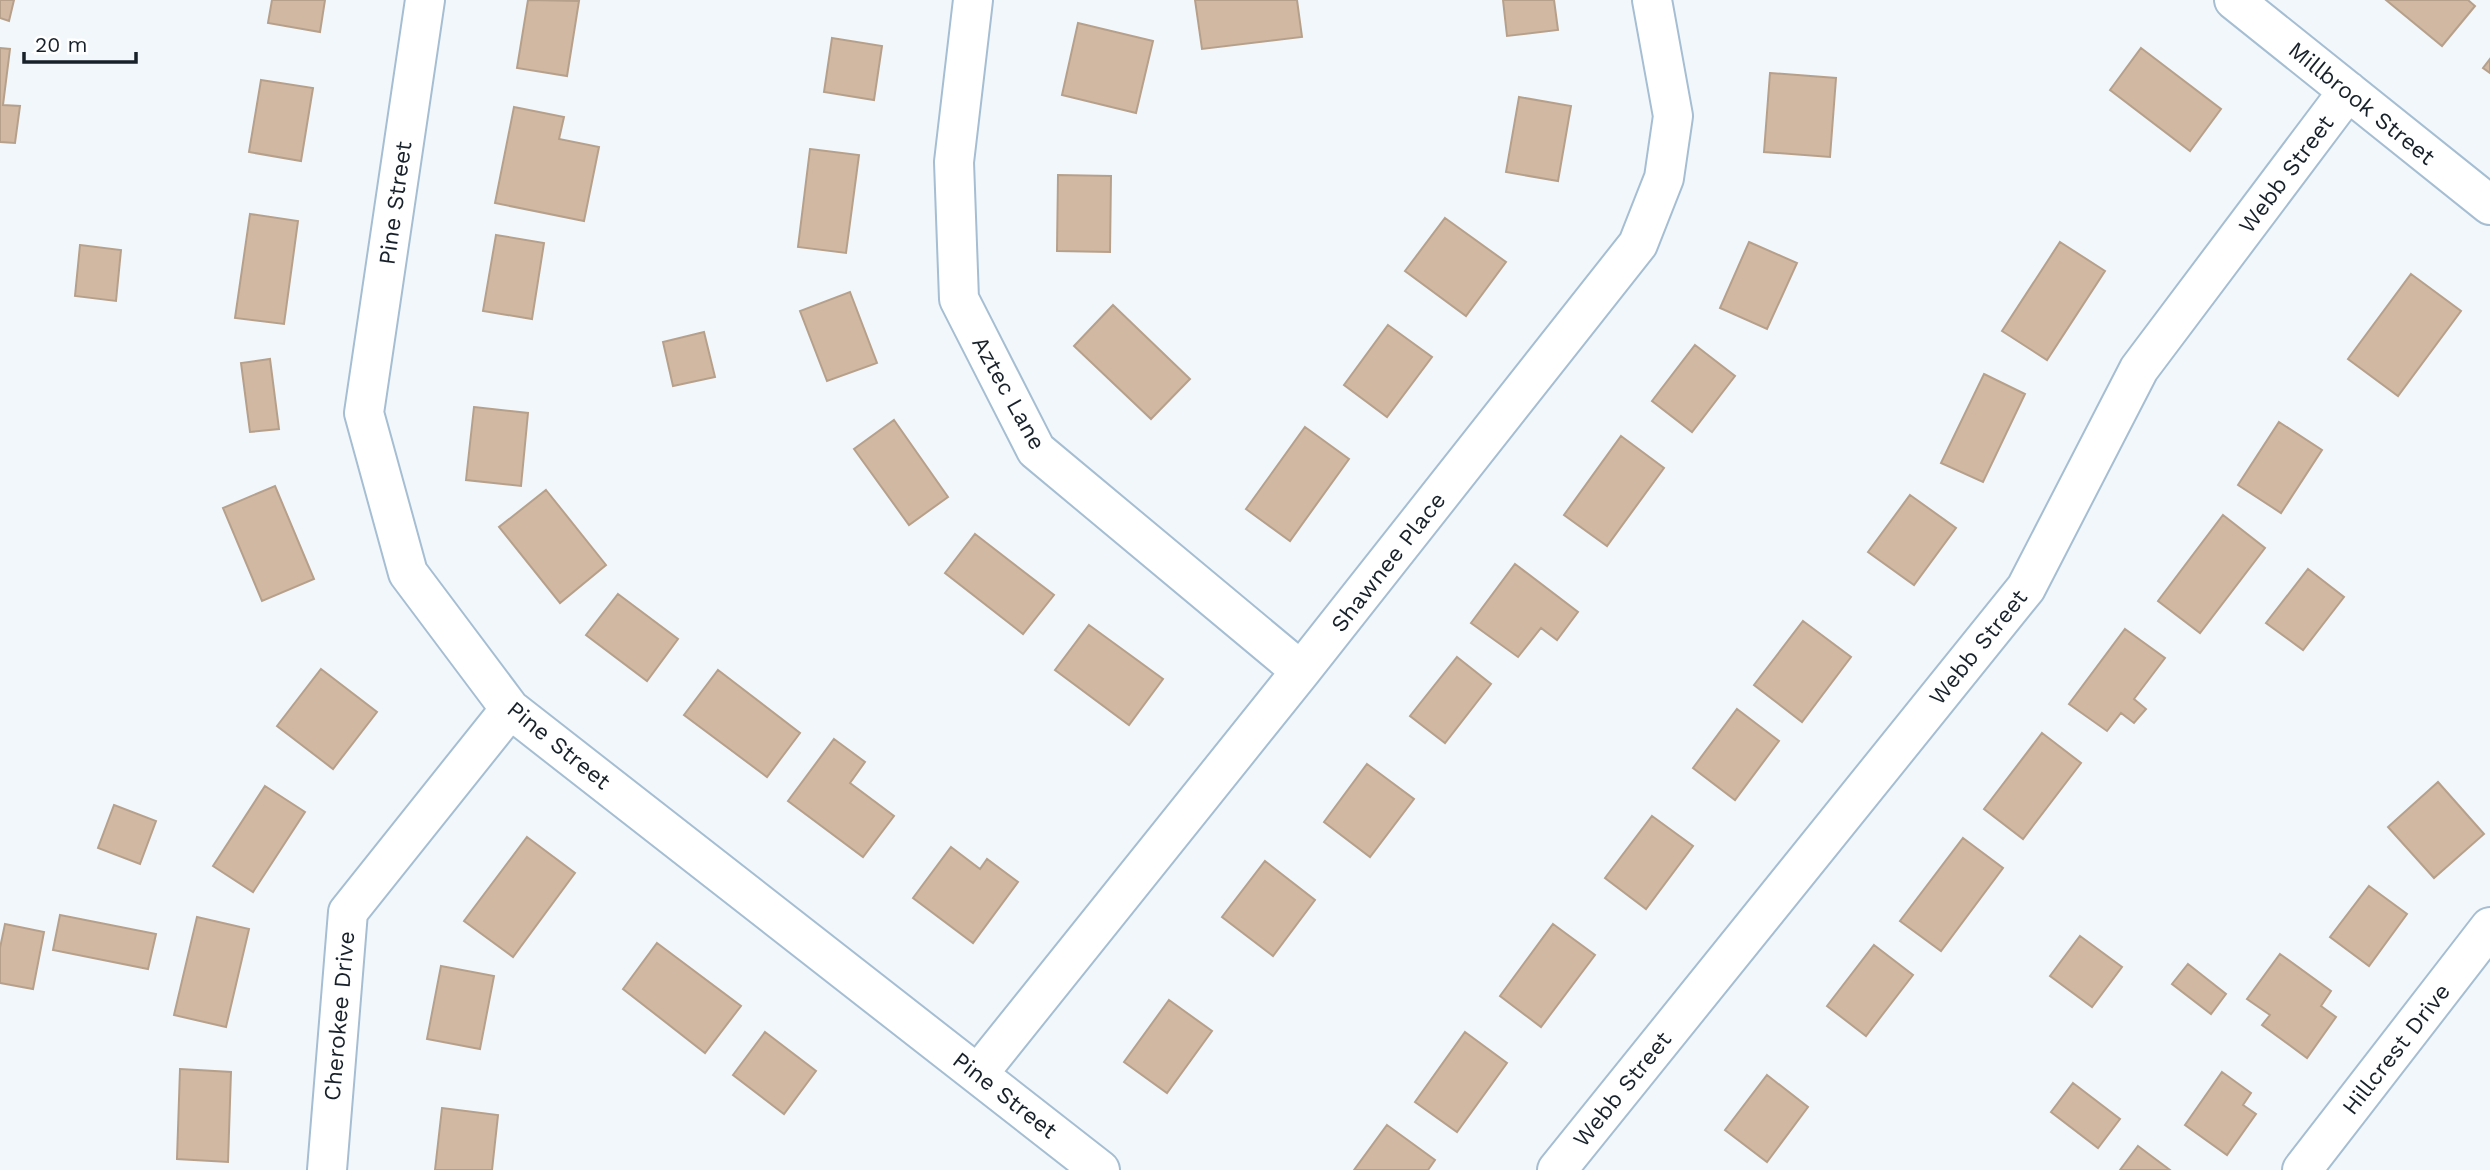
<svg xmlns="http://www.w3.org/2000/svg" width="2490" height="1170" font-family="'Work Sans',sans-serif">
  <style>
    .building { fill: #d1b8a3; stroke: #b7a08b; stroke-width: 2 }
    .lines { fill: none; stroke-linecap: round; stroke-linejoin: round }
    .street-casing { stroke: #a5bed3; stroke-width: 42 }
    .street { stroke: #fff; stroke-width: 38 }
    .labels { text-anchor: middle; stroke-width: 6; stroke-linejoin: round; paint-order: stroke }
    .street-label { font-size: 23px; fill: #18212a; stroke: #fff }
  </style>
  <rect width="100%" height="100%" fill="#f2f7fb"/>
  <path class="building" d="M0,0H14L9,21L0,18Z
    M272,0H325L320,32L268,23Z
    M528,0L579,1L567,76L517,68Z
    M1195,0H1297L1302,37L1202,49Z
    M1503,0H1554L1558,30L1507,36Z
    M2386,0H2468L2475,6L2442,46Z
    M1078,23L1153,41L1136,113L1062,95Z
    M832,38L882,46L874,100L824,92Z
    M0,48L10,49L3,105L20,106L15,143L0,142Z
    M2141,48L2221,109L2190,151L2110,90Z
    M2490,59V73L2483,68Z
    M1770,73L1836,78L1830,157L1764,152Z
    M261,80L313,88L301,161L249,152Z
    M1519,97L1571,106L1558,181L1506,172Z
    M514,107L564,117L559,139L599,147L584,221L495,203Z
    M810,149L859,155L846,253L798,247Z
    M1058,175L1111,176L1110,252L1057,251Z
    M250,214L298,221L284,324L235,318Z
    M1445,218L1506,262L1466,316L1405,271Z
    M496,235L544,243L532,319L483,311Z
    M1749,242L1797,263L1767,329L1720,308Z
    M2060,242L2105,271L2047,360L2002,331Z
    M80,245L121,250L116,301L75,296Z
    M2411,274L2461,311L2398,396L2348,359Z
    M850,292L877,363L827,381L800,311Z
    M1113,305L1190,379L1151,419L1074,346Z
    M1388,325L1432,357L1387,417L1344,385Z
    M704,332L715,377L673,386L663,342Z
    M1695,345L1735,376L1692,432L1652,401Z
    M270,359L279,429L250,432L241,363Z
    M1984,374L2025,394L1983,482L1941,463Z
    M474,407L528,413L521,486L466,480Z
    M894,420L948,497L909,525L854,449Z
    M2279,422L2322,450L2281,513L2238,485Z
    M1305,427L1349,459L1290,541L1246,509Z
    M1621,436L1664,468L1607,546L1564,515Z
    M275,486L314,579L262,601L223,508Z
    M546,490L606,565L560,603L499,527Z
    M1910,495L1956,528L1914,585L1868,552Z
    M2223,515L2265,548L2200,633L2158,601Z
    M975,534L1054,595L1023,634L945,573Z
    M1515,564L1578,612L1557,640L1541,628L1518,657L1471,623Z
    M2308,569L2344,597L2303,650L2266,623Z
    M618,594L678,639L647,681L586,635Z
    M1803,621L1851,657L1802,722L1754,685Z
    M1089,625L1163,679L1129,725L1055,670Z
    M2125,629L2165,658L2134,699L2146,709L2134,723L2121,713L2107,731L2069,704Z
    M1457,657L1491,684L1445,743L1410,716Z
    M321,669L377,712L333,769L277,726Z
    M718,670L800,733L767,777L684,715Z
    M1737,709L1779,741L1735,800L1693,768Z
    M2042,733L2081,763L2023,839L1984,809Z
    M834,739L865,762L850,783L894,816L863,857L788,801Z
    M1367,764L1414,799L1370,857L1324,822Z
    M2438,782L2484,834L2434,878L2388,827Z
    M265,786L305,812L253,892L213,866Z
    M114,805L156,821L140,864L98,848Z
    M1652,816L1693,846L1646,909L1605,878Z
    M527,837L575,873L513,957L464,921Z
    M1963,838L2003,868L1941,951L1900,921Z
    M951,847L980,869L987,859L1018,882L973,943L913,898Z
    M1265,861L1315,900L1273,956L1222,917Z
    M2369,886L2407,914L2369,966L2330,937Z
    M60,915L156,934L148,969L53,950Z
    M197,917L249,929L226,1027L174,1015Z
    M5,924L44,932L33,989L0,983V948Z
    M1553,924L1595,955L1541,1027L1500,996Z
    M2080,936L2122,967L2092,1007L2050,976Z
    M657,943L741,1006L705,1053L623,989Z
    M1874,945L1913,975L1866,1036L1827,1006Z
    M2280,954L2331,991L2321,1006L2336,1017L2307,1058L2262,1025L2270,1015L2247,999Z
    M2188,964L2226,994L2211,1014L2172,984Z
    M441,966L494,976L480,1049L427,1039Z
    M1169,1000L1212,1031L1167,1093L1124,1062Z
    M765,1032L816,1071L784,1114L733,1075Z
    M1465,1032L1507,1063L1457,1132L1415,1102Z
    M180,1069L231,1072L228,1162L177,1159Z
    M2222,1072L2251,1093L2243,1105L2256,1114L2227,1155L2185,1125Z
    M1767,1075L1808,1107L1767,1162L1725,1130Z
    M2073,1083L2120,1119L2098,1148L2051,1112Z
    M442,1108L498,1115L492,1170H435Z
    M1387,1125L1435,1160L1428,1170H1354Z
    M2138,1146L2170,1170H2120Z"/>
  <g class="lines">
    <defs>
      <path id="street" d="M425,0L364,413L408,573L510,709L1100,1170
        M973,0L954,162L959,299L1036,450L1301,671
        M2234,0L2490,205
        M978,1074L1301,671L1638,244L1664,178L1673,116L1652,0
        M327,1170L348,912L510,709
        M1557,1170L2026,588L2139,369L2348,91
        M2302,1170L2490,927"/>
    </defs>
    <use href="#street" class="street-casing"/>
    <use href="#street" class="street"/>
  </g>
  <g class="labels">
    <g class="street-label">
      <text transform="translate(2362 103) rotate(39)" y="8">Millbrook Street</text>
      <text transform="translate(2286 174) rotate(-53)" y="8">Webb Street</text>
      <text transform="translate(395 203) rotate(-82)" y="8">Pine Street</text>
      <text transform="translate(1009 393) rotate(61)" y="8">Aztec Lane</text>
      <text transform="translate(1388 562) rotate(-52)" y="8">Shawnee Place</text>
      <text transform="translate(1978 647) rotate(-51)" y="8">Webb Street</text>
      <text transform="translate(559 745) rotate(39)" y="8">Pine Street</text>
      <text transform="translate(339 1016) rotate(-85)" y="8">Cherokee Drive</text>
      <text transform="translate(2396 1049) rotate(-52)" y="8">Hillcrest Drive</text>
      <text transform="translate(1622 1089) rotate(-51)" y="8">Webb Street</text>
      <text transform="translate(1005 1095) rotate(38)" y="8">Pine Street</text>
    </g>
  </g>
  <path d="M24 52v10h112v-10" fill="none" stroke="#18212a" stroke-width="3.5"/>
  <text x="35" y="52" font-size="21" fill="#18212a" stroke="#ffffff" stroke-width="5" paint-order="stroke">20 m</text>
</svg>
